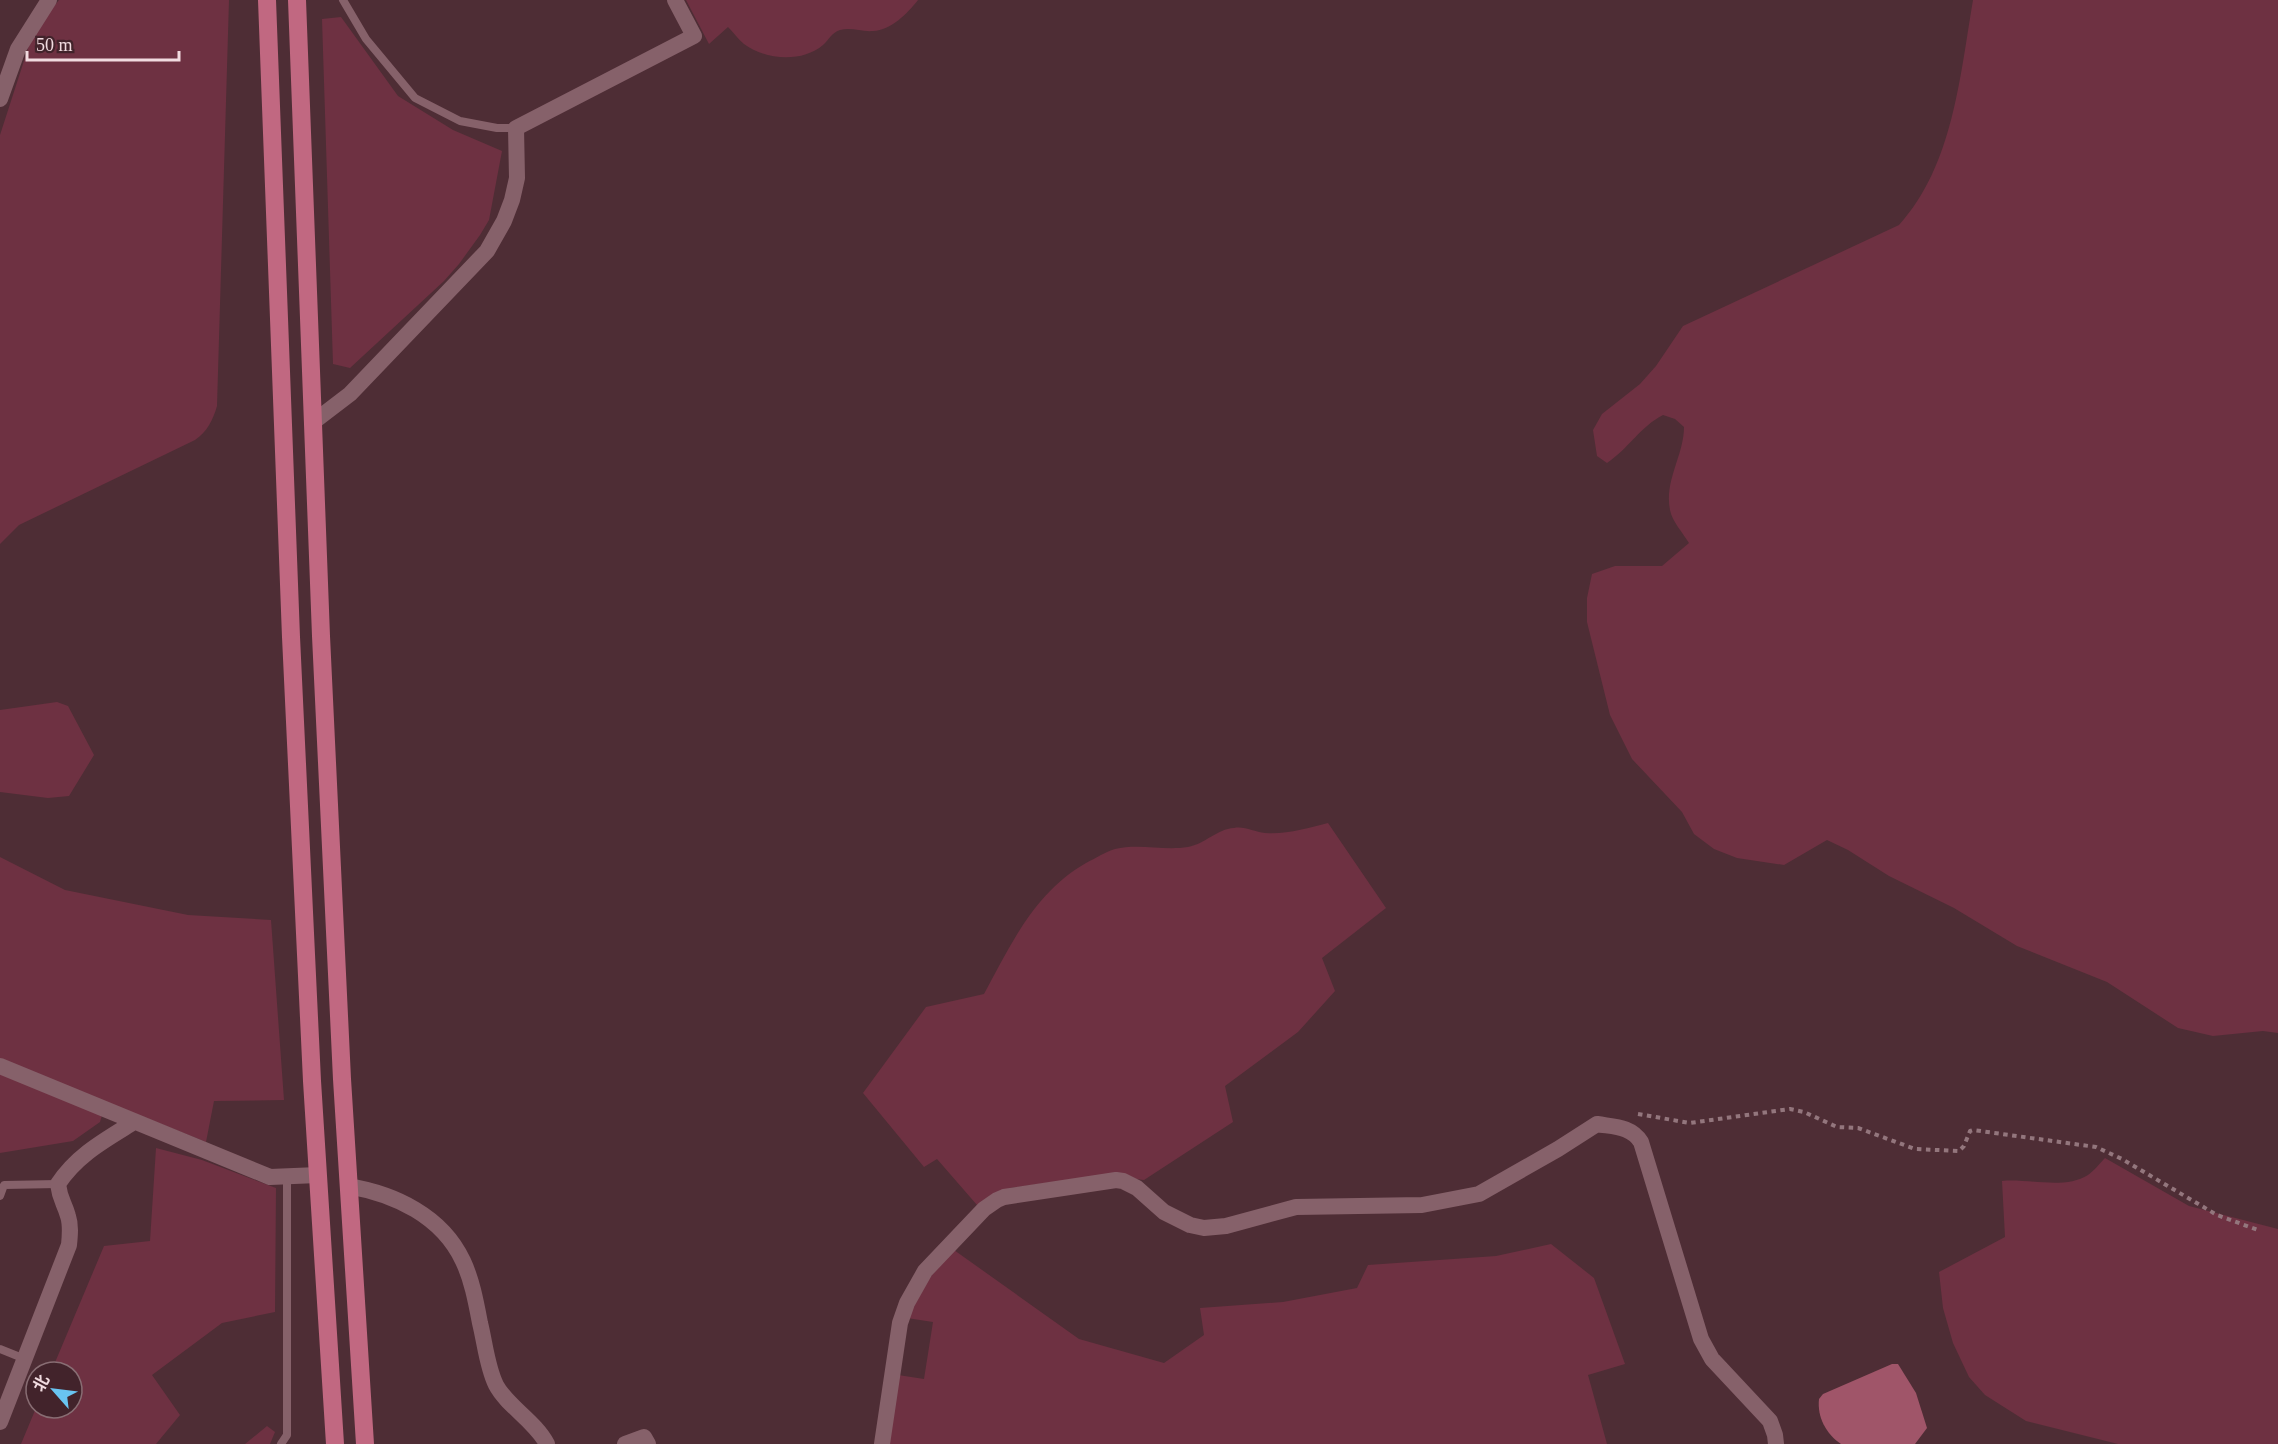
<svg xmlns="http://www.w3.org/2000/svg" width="2278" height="1444" font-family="'Times New Roman','Noto Sans SC',serif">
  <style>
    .green { fill: #6e3142 }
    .water { fill: #a05569 }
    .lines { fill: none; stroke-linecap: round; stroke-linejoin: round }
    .path { stroke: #93767d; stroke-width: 4; stroke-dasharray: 4.5 4.5; stroke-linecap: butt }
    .service { stroke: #86616a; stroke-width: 8 }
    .minor { stroke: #86616a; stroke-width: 16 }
    .primary { stroke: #c16881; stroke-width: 18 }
  </style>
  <rect width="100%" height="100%" fill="#4e2d35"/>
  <path class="green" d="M59,0H229L217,406C213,420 207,432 195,440L19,525L0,544V135L33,33Z
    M686,0H918C907,14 891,30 873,31C862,32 851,27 840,30C831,33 829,40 823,45C802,63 765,60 744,44C738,39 733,32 728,27L709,44Z
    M1973,0H2278V1033L2263,1031L2213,1036L2178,1028L2107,982L2017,946L1954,908L1889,876L1848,850L1827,840L1784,865L1737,858L1714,849L1694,834L1682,812L1632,759L1610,715L1587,622V598L1592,574L1615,566H1662L1689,543C1683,533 1672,521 1670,510C1664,481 1684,455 1684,427L1675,419L1663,415C1641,426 1628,449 1607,463L1597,456L1593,430L1602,414L1640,384L1656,366L1683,326L1899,225C1953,166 1960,76 1973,0Z
    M341,17L398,96L453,130L502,151L489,220L480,235L459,264L444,281L350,368L333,364L322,19Z
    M57,702L68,706L94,755L69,796L48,798L0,792V710Z
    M1328,823L1386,908L1322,958L1335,991L1298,1032L1225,1086L1233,1122L1144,1180L1103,1175L1010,1188L977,1205L937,1159L924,1167L863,1093L926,1007L984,994C1011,944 1035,892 1086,863C1096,858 1105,852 1115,849C1139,843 1163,851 1188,847C1205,844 1217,829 1234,828C1245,826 1254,832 1265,833C1285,835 1308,828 1328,823Z
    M0,857L65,890L188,915L271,920L284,1100L214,1101L206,1142L106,1102L100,1122L73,1141L0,1153Z
    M156,1148L202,1160L276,1188L275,1312L222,1323L152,1375L180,1415L156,1444H21L36,1408H72V1372H51L104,1246L150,1241Z
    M2105,1158L2189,1206L2278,1229V1444H2118L2026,1421L1985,1395L1969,1377L1953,1343L1943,1308L1939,1272L2005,1237L2002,1181C2027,1178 2065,1190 2088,1175C2094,1171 2100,1163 2105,1158Z
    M1551,1244L1594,1278L1625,1364L1588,1375L1607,1444H888L898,1375L924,1379L933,1322L907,1318L917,1292L954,1250L1079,1339L1164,1363L1204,1335L1200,1308L1283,1302L1357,1288L1368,1265L1496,1256Z
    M267,1426L275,1432L270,1444H245Z"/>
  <path class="water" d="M1892,1364H1898L1916,1393L1927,1428L1915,1444H1841C1826,1434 1817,1417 1819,1399L1823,1394Z"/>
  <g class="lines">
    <path class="path" d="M1638,1114L1690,1123L1790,1109L1804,1112L1837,1127L1858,1128L1915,1149L1959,1151L1964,1146L1970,1131L1973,1130L2096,1147L2122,1159L2217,1215L2258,1230"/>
    <path class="service" d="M343,0L366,39L415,98L460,121L497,128H516
      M0,1196L4,1185L58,1184
      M0,1349L25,1359
      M281,1444L287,1435V1177"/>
    <path class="minor" d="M0,99L18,49L49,0
      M312,423L350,394L487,251L504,221L512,200L517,178L516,128L694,36L675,0
      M0,1066L270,1177L318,1175
      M348,1186C395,1194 442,1216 463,1261C472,1280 476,1302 480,1323C485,1343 487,1367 496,1385C507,1406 535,1421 547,1444
      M0,1422L69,1245C70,1235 71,1225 68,1216C64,1202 60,1200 58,1184C77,1155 105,1140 134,1122
      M625,1444L644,1437L648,1444
      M882,1444L900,1323L907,1303L925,1271L984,1209L997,1200L1004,1197L1116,1180L1123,1181L1137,1188L1164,1212L1190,1225L1204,1228L1226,1226L1296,1207L1422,1205L1479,1194L1558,1149L1597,1124C1614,1127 1631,1126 1641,1142L1701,1339L1712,1359L1770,1421L1775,1435L1776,1444"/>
    <path class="primary" d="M267,0L291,637L312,1081L335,1444
      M297,0L321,636L342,1079L365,1444"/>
  </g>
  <g transform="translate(54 1390) rotate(298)"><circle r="28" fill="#42232b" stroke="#886d73" stroke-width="1.5"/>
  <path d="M0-4.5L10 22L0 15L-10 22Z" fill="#69c4f1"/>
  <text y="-9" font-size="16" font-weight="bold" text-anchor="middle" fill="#f1dbe0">北</text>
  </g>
  <path d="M27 51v9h152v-9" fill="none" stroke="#f1dbe0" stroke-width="3"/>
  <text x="36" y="51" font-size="18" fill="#f1dbe0" stroke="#42232b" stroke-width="4.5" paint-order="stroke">50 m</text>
</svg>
